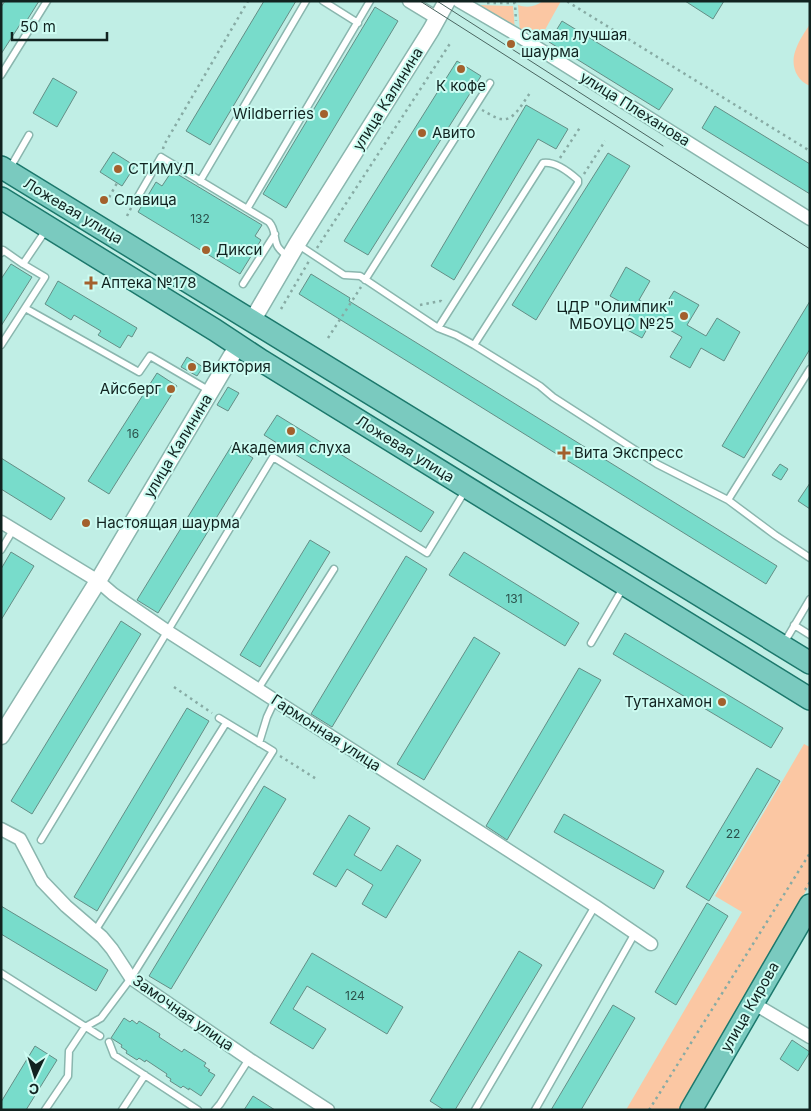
<svg xmlns="http://www.w3.org/2000/svg" width="811" height="1111" font-family="Inter,sans-serif">
  <style>
    .green { fill: #fbc7a3 }
    .building { fill: #78dccb; stroke: #648e86 }
    .lines { fill: none; stroke-linecap: round; stroke-linejoin: round }
    .service-casing { stroke: #8ab6ae; stroke-width: 9 }
    .minor-casing { stroke: #8ab6ae; stroke-width: 15 }
    .tertiary-casing { stroke: #8ab6ae; stroke-width: 19 }
    .primary-casing { stroke: #1c786c; stroke-width: 24 }
    .path { stroke: #87aba4; stroke-width: 2.5; stroke-dasharray: 2.5 4; stroke-linecap: butt }
    .service { stroke: #fff; stroke-width: 6 }
    .minor { stroke: #fff; stroke-width: 12 }
    .tertiary { stroke: #fff; stroke-width: 16 }
    .primary { stroke: #7acabf; stroke-width: 21 }
    .tram { stroke: #496560; stroke-width: 1 }
    .poi-dot { fill: #a3612d; stroke: #cdfcf2; stroke-width: 2 }
    .labels { text-anchor: middle; stroke-width: 4; stroke-linejoin: round; paint-order: stroke }
    .number-label { font-size: 12px; fill: #2b514b }
    .poi-label { font-size: 15px; fill: #112320; stroke: #cdfcf2; text-anchor: start }
    .street-label { font-size: 15px; fill: #112320; stroke: #cdfcf2 }
  </style>
  <rect width="100%" height="100%" fill="#c0eee5"/>
  <path class="green" d="M543,1H561L541,37C533,38 528,37 520,33L518,5C527,8 535,7 543,1Z
    M479,5L513,6L515,31L476,9Z
    M810,24V86C795,80 790,63 796,49C799,40 805,32 810,24Z
    M804,744L810,747V884L678,1110H626L742,912L715,896Z"/>
  <path class="building" d="M5,1H39L24,25L21,23L1,54V7Z
    M264,1H296L210,145L186,131Z
    M685,1H724L713,19Z
    M375,7L398,21L286,208L263,194Z
    M562,21L673,89L659,110L549,42Z
    M457,61L481,76L368,255L344,241Z
    M53,78L77,92L57,127L33,113Z
    M526,105L568,129L556,149L538,139L454,280L431,266Z
    M715,106L810,164V194L702,128Z
    M113,152L135,166L122,186L100,172Z
    M608,153L630,166L536,320L512,305Z
    M172,171L262,225L255,236L261,240L240,274L138,212L156,182L162,186Z
    M11,264L32,277L1,326V279Z
    M626,267L650,281L639,300L661,312L674,291L699,305L687,325L706,336L717,318L740,332L724,361L701,348L690,368L670,357L682,337L652,320L642,338L622,327L633,309L610,296Z
    M311,274L350,298L349,301L777,566L766,584L299,294Z
    M58,281L137,328L132,337L128,335L120,348L98,335L101,331L74,315L71,320L45,304Z
    M810,301V349L744,458L722,446Z
    M187,357L203,367L197,376L181,367Z
    M157,373L177,386L109,494L88,481Z
    M228,387L239,393L228,411L217,405Z
    M277,415L434,512L421,532L264,435Z
    M232,445L253,458L158,613L137,600Z
    M1,458L65,498L51,520L1,489Z
    M780,464L788,469L781,480L772,475Z
    M810,483V509L798,501Z
    M310,540L330,552L260,667L240,655Z
    M11,552L34,566L1,620V569Z
    M464,552L579,623L565,646L449,575Z
    M406,556L427,569L332,727L311,714Z
    M121,621L141,634L32,814L11,801Z
    M625,633L783,728L771,748L613,654Z
    M474,637L500,653L424,780L397,764Z
    M579,668L601,680L507,840L486,826Z
    M187,708L209,721L97,911L74,897Z
    M757,768L780,781L709,901L686,887Z
    M264,786L286,799L171,989L149,976Z
    M564,814L664,871L654,889L554,832Z
    M349,815L370,828L354,855L381,871L397,845L421,860L386,918L362,904L373,885L347,869L336,887L313,874Z
    M707,903L728,916L676,1005L655,992Z
    M1,906L108,970L96,991L1,934Z
    M519,951L542,965L455,1110H444L430,1101Z
    M312,953L403,1007L387,1034L307,986L293,1009L326,1029L313,1049L270,1023Z
    M613,1005L635,1018L581,1110H551Z
    M124,1018L130,1022L132,1020L137,1024L139,1021L160,1034L159,1037L182,1052L184,1049L206,1063L204,1066L210,1070L208,1071L215,1075L201,1096L189,1088V1090L183,1086L181,1088L170,1081L171,1079L166,1076L167,1074L146,1060L145,1062L139,1058L137,1060L126,1053L127,1051L121,1047L122,1045L111,1038Z
    M792,1040L810,1052L798,1071L780,1059Z
    M35,1046L57,1060L26,1110H1V1102Z
    M253,1096L275,1110H244Z"/>
  <g class="lines">
    <defs>
      <path id="service" d="M323,1L358,23
        M1,75L47,1
        M10,168L29,135
        M200,181L306,1
        M136,200L161,157L269,222C276,230 273,235 277,245C279,250 284,253 288,257
        M247,209L370,1
        M46,230L23,264L45,277L25,308L139,372L150,356L210,391
        M297,244L344,275L360,276L438,328L456,335L474,345L540,386L553,397L657,464L728,500L775,535L810,558
        M1,253L3,250L23,264
        M365,280L490,83
        M243,284L275,234
        M438,328L543,163C555,161 569,172 578,180V183L474,345
        M1,345L25,308
        M728,500L810,369
        M1,550L13,530
        M794,625L810,635
        M591,643L623,588
        M784,643L810,599
        M258,689L334,569
        M259,743L267,717L275,700
        M41,840L273,457L427,553L465,491
        M95,931L226,723
        M1,973L100,1036
        M109,1042L114,1055L198,1110
        M45,1110L68,1076L69,1051L85,1027L101,1018L131,978L273,751L219,718
        M122,1110L145,1075
        M215,1110L220,1104L249,1059
        M475,1110L595,906
        M535,1110L635,933"/>
      <path id="minor" d="M409,1L437,18
        M459,1L517,35L810,219
        M1,522L98,581L113,594L167,631L595,906L651,944
        M1,829L20,839L42,881L66,906L102,937L112,949L131,978L249,1059L328,1110
        M753,1003L810,1037"/>
      <path id="tertiary" d="M252,321L297,244L431,30L447,1
        M1,736L98,581L238,345"/>
      <path id="primary" d="M1,167L810,663
        M1,198L215,330L262,361L810,699
        M691,1110L810,905"/>
    </defs>
    <use href="#service" class="service-casing"/>
    <use href="#minor" class="minor-casing"/>
    <use href="#tertiary" class="tertiary-casing"/>
    <use href="#primary" class="primary-casing"/>
    <path class="path" d="M568,1V2L810,151
      M487,3H515L516,21
      M482,110C488,113 495,118 501,119C514,122 523,102 530,93
      M163,149L164,145L248,1
      M560,158L581,126
      M584,174L605,141
      M106,203L117,183
      M127,216L132,206
      M317,248L451,42
      M420,305L441,301L443,303
      M281,309L309,261
      M328,338L361,287
      M174,687L212,713
      M280,756L318,780
      M805,890L810,882
      M649,1110L810,853"/>
    <use href="#service" class="service"/>
    <use href="#minor" class="minor"/>
    <use href="#tertiary" class="tertiary"/>
    <use href="#primary" class="primary"/>
    <path class="tram" d="M420,1L810,249
      M437,1L663,146"/>
  </g>
  <g class="poi-dot">
    <circle cx="511" cy="44" r="5"/>
    <circle cx="461" cy="69" r="5"/>
    <circle cx="324" cy="114" r="5"/>
    <circle cx="422" cy="133" r="5"/>
    <circle cx="118" cy="169" r="5"/>
    <circle cx="104" cy="200" r="5"/>
    <circle cx="206" cy="250" r="5"/>
    <path d="M88.5 275.5h5v5h5v5h-5v5h-5v-5h-5v-5h5z"/>
    <circle cx="684" cy="316" r="5"/>
    <circle cx="192" cy="367" r="5"/>
    <circle cx="171" cy="389" r="5"/>
    <circle cx="291" cy="431" r="5"/>
    <path d="M561.5 445.5h5v5h5v5h-5v5h-5v-5h-5v-5h5z"/>
    <circle cx="86" cy="523" r="5"/>
    <circle cx="722" cy="702" r="5"/>
  </g>
  <g class="labels">
    <g class="number-label">
      <text x="200" y="223">132</text>
      <text x="133" y="438">16</text>
      <text x="514" y="603">131</text>
      <text x="733" y="838">22</text>
      <text x="355" y="1000">124</text>
    </g>
    <g class="poi-label">
      <text x="521" y="40">Самая лучшая<tspan x="521" dy="17">шаурма</tspan></text>
      <text x="461" y="91" text-anchor="middle">К кофе</text>
      <text x="314" y="119" text-anchor="end">Wildberries</text>
      <text x="432" y="138">Авито</text>
      <text x="128" y="174">СТИМУЛ</text>
      <text x="114" y="205">Славица</text>
      <text x="216" y="255">Дикси</text>
      <text x="101" y="288">Аптека №178</text>
      <text x="674" y="312" text-anchor="end">ЦДР "Олимпик"<tspan x="674" dy="17">МБОУЦО №25</tspan></text>
      <text x="202" y="372">Виктория</text>
      <text x="161" y="394" text-anchor="end">Айсберг</text>
      <text x="291" y="453" text-anchor="middle">Академия слуха</text>
      <text x="574" y="458">Вита Экспресс</text>
      <text x="96" y="528">Настоящая шаурма</text>
      <text x="712" y="707" text-anchor="end">Тутанхамон</text>
    </g>
    <g class="street-label">
      <text transform="translate(388 99) rotate(-58)" y="5">улица Калинина</text>
      <text transform="translate(635 109) rotate(32)" y="5">улица Плеханова</text>
      <text transform="translate(73 211) rotate(31)" y="5">Ложевая улица</text>
      <text transform="translate(178 446) rotate(-59)" y="5">улица Калинина</text>
      <text transform="translate(405 449) rotate(32)" y="5">Ложевая улица</text>
      <text transform="translate(326 733) rotate(33)" y="5">Гармонная улица</text>
      <text transform="translate(750 1007) rotate(-60)" y="5">улица Кирова</text>
      <text transform="translate(183 1013) rotate(35)" y="5">Замочная улица</text>
    </g>
  </g>
  <rect width="811" height="1111" fill="none" stroke="#112320" stroke-width="5"/>
  <g transform="translate(35 1076) rotate(184)" stroke="#cdfcf2" stroke-width="4" paint-order="stroke">
  <path d="M0-4L9 19L0 12L-9 19Z" fill="#112320"/>
  <text y="-8" font-size="14" font-weight="bold" text-anchor="middle" fill="#112320">С</text>
  </g>
  <path d="M12 32v8h95v-8" fill="none" stroke="#112320" stroke-width="2.5"/>
  <text x="20" y="32" font-size="15" fill="#112320" stroke="#cdfcf2" stroke-width="4" paint-order="stroke">50 m</text>
</svg>
